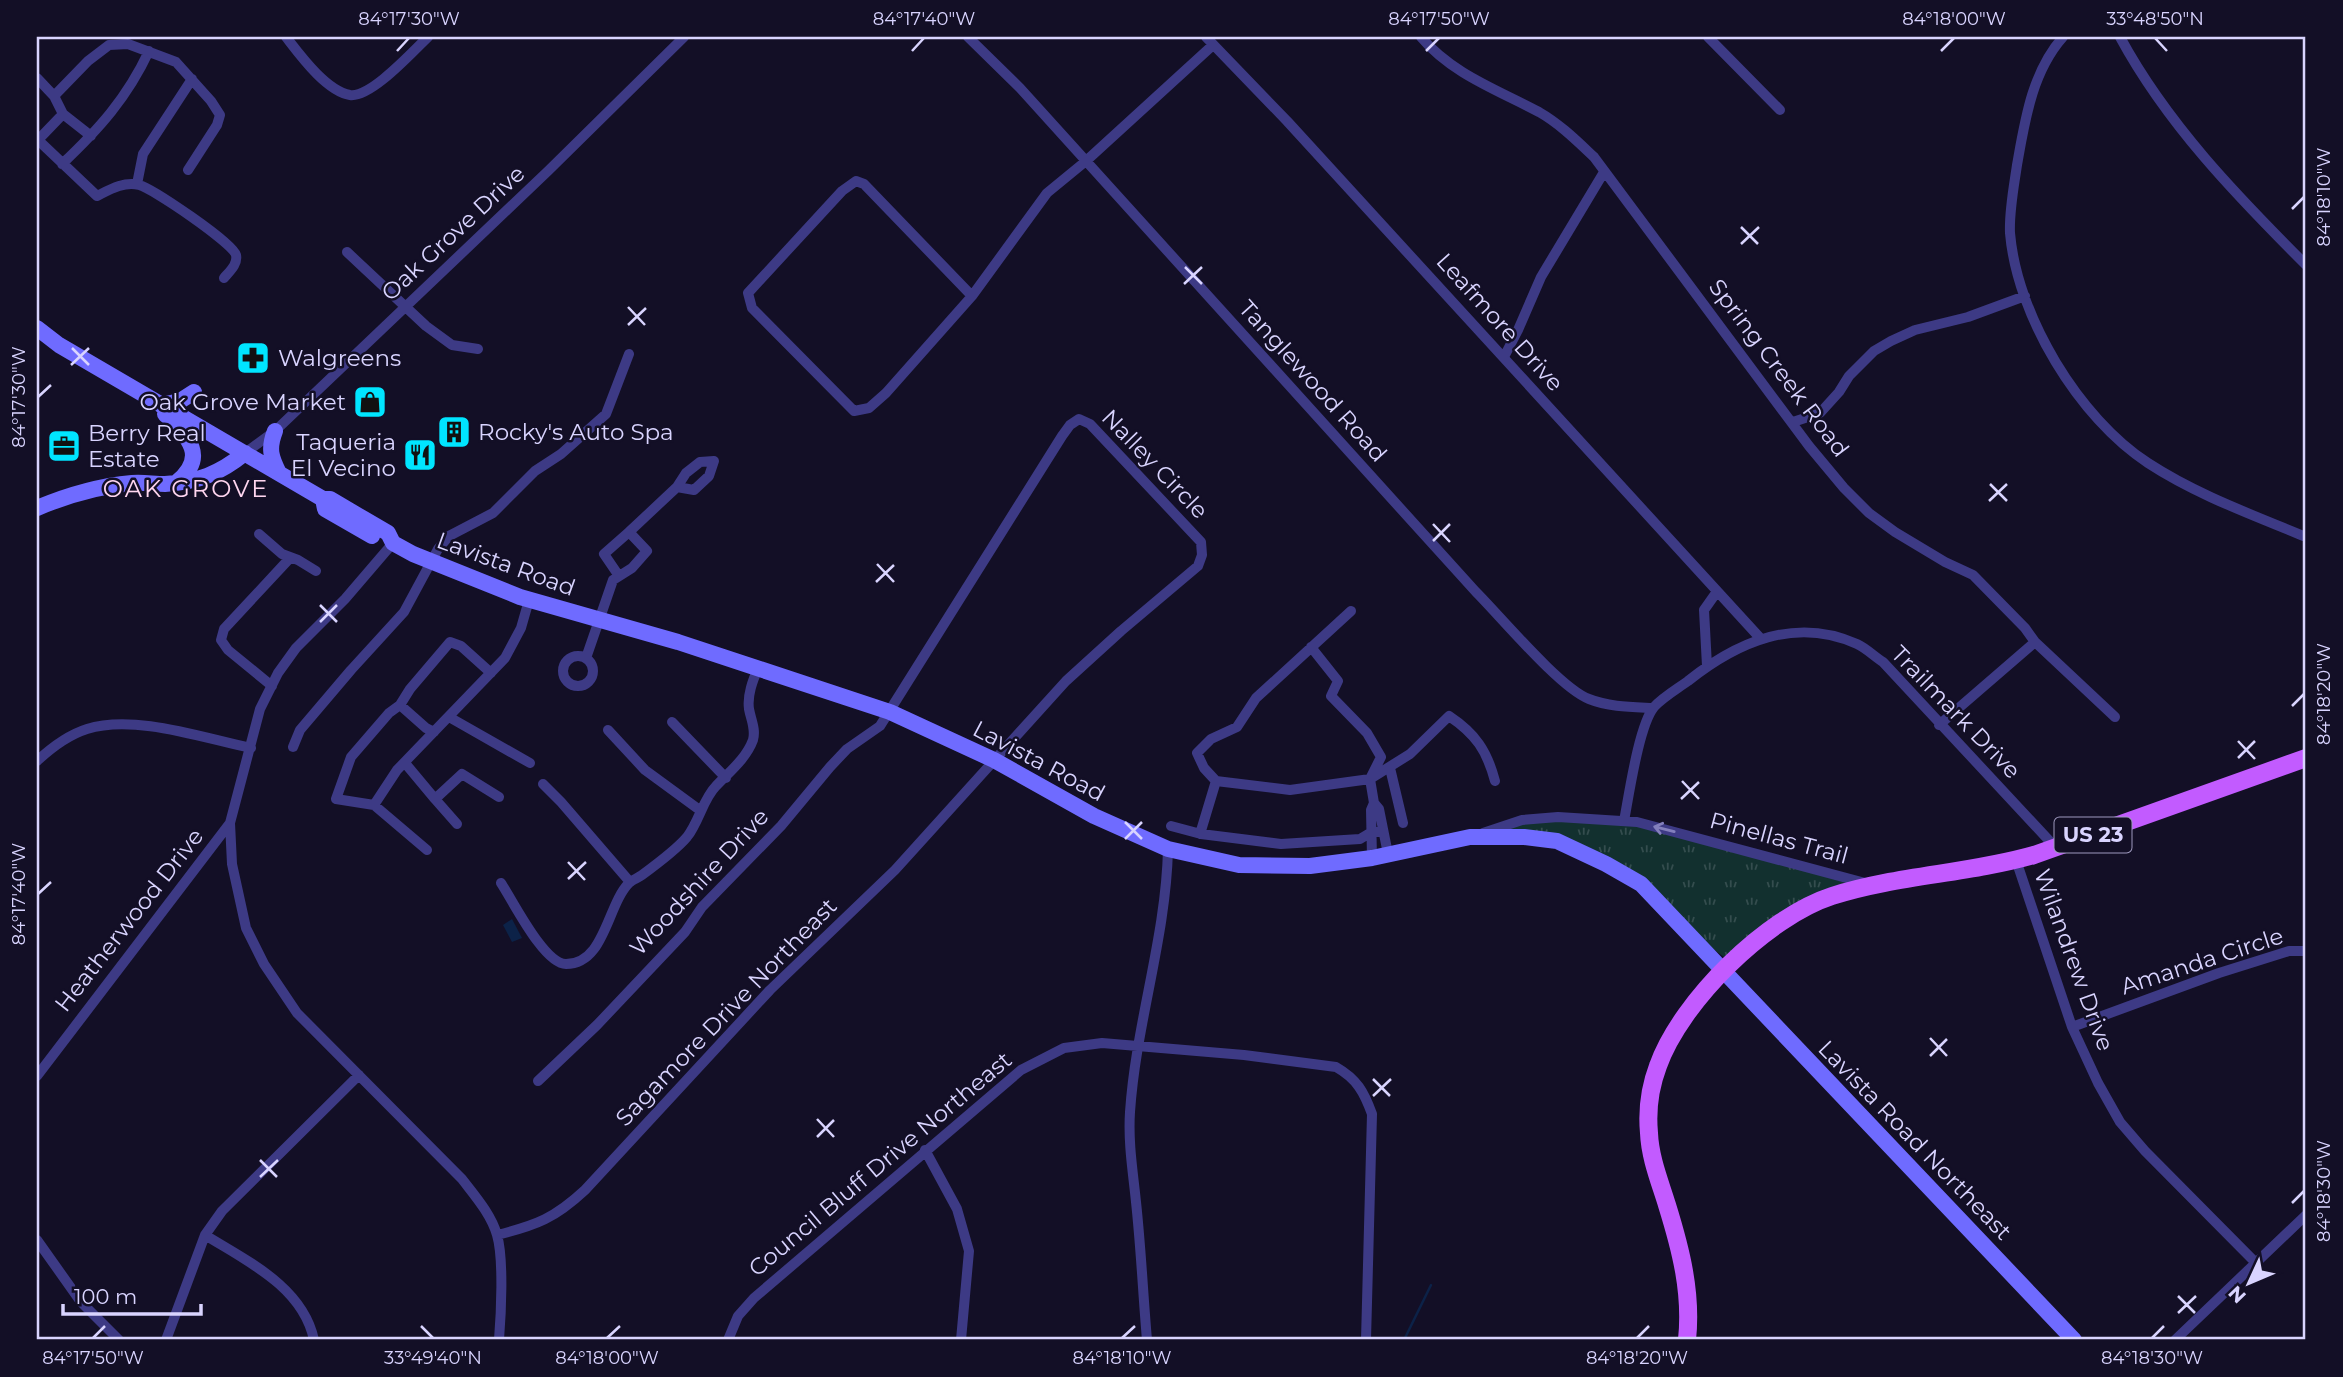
<svg xmlns="http://www.w3.org/2000/svg" width="2343" height="1377" font-family="Montserrat,sans-serif">
  <style>
    .park { fill: url(#park-tufts) }
    .water { fill: #0c2248 }
    .lines { fill: none; stroke-linecap: round; stroke-linejoin: round }
    .stream { stroke: #0c2248; stroke-width: 2.5 }
    .street { stroke: #3d3a85; stroke-width: 10 }
    .secondary { stroke: #6f6bff; stroke-width: 16 }
    .primary { stroke: #c25bff; stroke-width: 18 }
    .oneway { stroke: #837fbc }
    .ticks { fill: none; stroke: #d9d4ff; stroke-width: 2.5 }
    .labels { text-anchor: middle; stroke-width: 5; stroke-linejoin: round; paint-order: stroke }
    .shield { fill: #130f26; stroke: #9e99be; stroke-width: 2 }
    .shield-label { font-size: 21px; font-weight: bold; fill: #d9d4ff }
    .street-label { font-size: 23px; fill: #d9d4ff; stroke: #130f26 }
    .poi-label { font-size: 23px; fill: #d9d4ff; stroke: #130f26; text-anchor: start }
    .neighbourhood-label { font-size: 24px; letter-spacing: 2px; fill: #ffd6f0; stroke: #130f26 }
    .neatline { fill: none; stroke: #d9d4ff; stroke-width: 2.5 }
    .ticks-label { font-size: 18px; text-anchor: middle; fill: #d9d4ff }
  </style>
  <defs>
    <pattern id="park-tufts" width="24" height="20" patternUnits="userSpaceOnUse" patternTransform="scale(1.75)"><rect width="24" height="20" fill="#12302f"/><path d="M3 7l-1-3M5 7V3M7 7l1-3M15 17l-1-3M17 17v-4M19 17l1-3" fill="none" stroke="#344d4e"/></pattern>
  </defs>
  <rect width="100%" height="100%" fill="#130f26"/>
  <path class="park" d="M1522,820L1624,821L1854,883L1732,963L1672,918L1641,884L1557,841L1470,837Z"/>
  <path class="water" d="M512,919L522,938L512,942L503,925Z"/>
  <g class="lines">
    <path class="stream" d="M1404,1340L1431,1285"/>
    <path class="street" d="M286,37C300,55 326,91 350,95C371,98 413,51 428,37
      M968,37L1020,88L1476,592C1501,617 1560,688 1589,699C1609,707 1632,707 1653,708
      M1206,37L1287,121L1761,639
      M1421,37C1452,74 1498,90 1539,112C1560,124 1577,141 1594,157L1809,446L1844,488L1869,513L1895,532L1945,562L1973,575L2025,628L2035,642L2115,717
      M1708,37L1780,110
      M2063,37C2032,72 2025,120 2017,165C2014,186 2009,211 2010,233C2017,316 2079,418 2148,463C2197,495 2253,515 2306,537
      M2120,37C2167,124 2237,196 2306,265
      M37,78L54,96L63,114L37,141
      M54,96L88,61L109,45L128,44L176,62L211,101L220,115L217,125L188,170
      M63,114L91,136
      M38,140L97,196C109,190 124,181 139,185C152,188 233,243 236,255C238,264 230,271 224,278
      M62,164C99,129 127,98 149,51
      M856,181L864,184L972,296L886,393L869,408L854,411L752,308L748,293L842,191Z
      M137,184L143,154L192,79
      M347,252L426,326L452,345L478,349
      M972,296L1047,193L1086,161L1213,45
      M1504,357L1518,330L1541,277L1604,172
      M1793,422L1820,413L1839,392L1849,376L1874,351L1891,341L1915,330L1968,317L2025,296
      M245,453L275,431L548,171L684,37
      M259,534L282,554L298,560L316,571
      M393,543L345,599L296,648L278,673L260,709L230,823L232,864L246,928L264,964L297,1013L462,1179C475,1196 491,1214 497,1235C504,1259 501,1315 499,1340
      M619,576L604,554L629,532
      M1351,611L1256,698L1237,727L1211,739L1197,753L1204,768L1216,781L1290,790L1370,779L1410,754L1449,716C1476,734 1487,751 1495,781
      M1311,647L1338,681L1331,696L1367,733L1381,757L1370,779L1374,803L1379,809L1388,854
      M563 671a15 15 0 1 1 30 0a15 15 0 1 1-30 0Z
      M586,658L613,580L632,568L647,551L629,532L677,487L686,473L700,462L714,461L709,476L694,490L677,487
      M1707,666L1704,610L1716,593
      M272,686L228,650L221,640L224,629L290,558
      M400,705L410,689L450,642L461,646L491,673
      M449,717L530,763
      M672,722L726,778
      M1939,725L2035,642
      M608,730L645,770L701,811
      M434,732L426,728L400,705L389,713L351,757L336,799L374,805L397,770L505,658L521,628L529,600
      M293,747L300,730L351,670L404,612L438,549L449,536L493,513L535,471L561,454L606,414L629,354
      M37,761C51,748 68,735 87,729C134,714 203,738 251,748
      M405,763L435,799L462,774L499,797
      M1390,768L1403,823
      M543,784L561,802L630,882
      M435,799L457,824
      M374,805L427,850
      M1624,821C1629,795 1639,725 1654,707C1663,697 1677,689 1688,681C1737,642 1795,616 1857,644C1866,648 1875,657 1883,662L2056,848
      M1171,826L1201,834L1281,844L1360,839L1370,833L1383,831
      M1483,833L1522,820L1558,817L1637,822L1869,884
      M1200,834L1216,781
      M1372,858L1371,810L1374,803
      M2016,860L2072,1027L2098,1083L2120,1122L2145,1151L2256,1263
      M501,883C513,901 544,964 566,964C605,964 607,905 629,883C632,880 638,878 642,875C657,864 676,850 687,837C699,822 703,799 716,786C729,772 746,759 753,740C756,729 751,720 749,709C747,695 753,680 758,668
      M2072,1027L2219,973L2289,951H2306
      M37,1076L230,823
      M925,1150L957,1209L969,1251L961,1340
      M205,1235C247,1261 303,1287 314,1340
      M497,1235C537,1225 555,1218 585,1190L770,990L895,870L1066,681L1121,631L1198,566L1202,555L1201,542L1090,424L1079,419L1070,425L1062,436L880,726L847,749L830,767L781,826L702,907L685,932L597,1025L538,1081
      M37,1240L81,1302L119,1340
      M166,1340L205,1235L222,1211L359,1075
      M728,1340L738,1316L754,1298L1021,1070L1064,1048L1102,1043L1244,1055L1336,1067C1357,1079 1364,1092 1372,1114L1366,1340
      M1147,1340C1143,1294 1141,1248 1136,1202C1133,1172 1128,1143 1130,1112C1136,1023 1166,938 1168,849
      M2175,1340L2306,1215"/>
    <path class="secondary" d="M37,328L59,345L323,499H330L364,519L388,533L393,543L413,554L520,597L678,642L890,712L994,760L1094,816L1168,849L1239,865L1310,866L1372,858L1470,837H1524L1557,841L1606,864L1641,884L2074,1340
      M161,405L180,401L194,392
      M165,414C187,436 209,456 177,482
      M275,431C268,449 271,457 279,473
      M323,499L325,509L372,536
      M37,508C68,495 98,486 132,483C143,482 154,484 165,484C198,482 219,474 245,453"/>
    <path class="primary" d="M1687,1340C1692,1293 1681,1250 1667,1205C1660,1182 1650,1158 1649,1133C1647,1111 1650,1087 1658,1066C1681,1001 1767,917 1832,896C1898,875 1968,874 2034,855L2306,758"/>
  </g>
  <defs><path id="oneway-shaft" d="M-6 0H5M1.5-3L5.5 0L1.5 3" fill="none" stroke-width="1.6" stroke-linecap="round" stroke-linejoin="round" transform="scale(1.75)"/></defs>
  <use class="oneway" href="#oneway-shaft" transform="translate(1664 829) rotate(-166)"/>
  <path class="ticks" d="M2155,38L2167,51M397,51L409,38M912,51L924,38M1426,51L1439,38M1941,51L1954,38M2292,209L2304,197M1741,227L1758,244M1741,244L1759,227M1185,267L1202,284M1184,284L1202,267M628,307L645,325M628,325L646,308M72,348L89,365M71,365L89,348M38,397L51,385M1990,484L2007,501M1989,501L2007,484M1433,524L1450,542M1433,541L1450,524M877,564L894,582M876,582L894,565M320,605L337,622M320,622L337,605M2292,706L2304,694M2238,741L2255,759M2238,758L2255,741M1682,781L1699,799M1681,799L1699,782M1125,822L1142,839M1125,839L1142,822M568,862L585,880M568,879L586,862M38,894L51,882M1930,1038L1947,1056M1930,1056L1947,1039M1373,1079L1390,1096M1373,1096L1391,1079M817,1119L834,1137M817,1137L834,1120M260,1160L277,1177M260,1177L278,1160M2292,1203L2304,1191M2178,1296L2195,1313M2178,1313L2196,1296M421,1326L433,1338M93,1338L105,1326M607,1338L620,1326M1122,1338L1135,1326M1637,1338L1649,1326M2152,1338L2164,1326"/>
  <defs>
    <symbol id="pharmacy-square" viewBox="-11 -11 22 22"><rect x="-9" y="-9" width="18" height="18" rx="4" fill="#00e5ff" stroke="#130f26"/><path d="M-2-6h4v4h4v4h-4v4h-4v-4h-4v-4h4Z" fill="#111"/></symbol>
    <symbol id="shop-square" viewBox="-11 -11 22 22"><rect x="-9" y="-9" width="18" height="18" rx="4" fill="#00e5ff" stroke="#130f26"/><path d="M-5-2.5h2.3a2.7 3.5 0 0 1 5.4 0H5L5.5 6h-11ZM-1.5-2.5h3a1.5 2.3 0 0 0-3 0Z" fill="#111"/></symbol>
    <symbol id="building-square" viewBox="-11 -11 22 22"><rect x="-9" y="-9" width="18" height="18" rx="4" fill="#00e5ff" stroke="#130f26"/><path d="M-4-6H4V6H1V3H-1V6H-4ZM-2.5-4.3h1.7v1.8h-1.7ZM.8-4.3h1.7v1.8H.8ZM-2.5-1h1.7V.8h-1.7ZM.8-1h1.7V.8H.8Z" fill="#111"/></symbol>
    <symbol id="office-square" viewBox="-11 -11 22 22"><rect x="-9" y="-9" width="18" height="18" rx="4" fill="#00e5ff" stroke="#130f26"/><path d="M-6-3h4V-5.5h4V-3h4V5H-6ZM-1-4.5V-3h2v-1.5ZM-6 0V1H6V0Z" fill="#111"/></symbol>
    <symbol id="restaurant-square" viewBox="-11 -11 22 22"><rect x="-9" y="-9" width="18" height="18" rx="4" fill="#00e5ff" stroke="#130f26"/><path d="M-5-6h1v4h1v-4h1v4h1v-4h1v5L-1.5 .5V6h-2V.5L-5-1ZM5-6V6H3V1.5H1.5Q1.5-4 5-6Z" fill="#111"/></symbol>
  </defs>
  <g fill-rule="evenodd">
    <use href="#pharmacy-square" x="234" y="339" width="38" height="38"/>
    <use href="#shop-square" x="351" y="383" width="38" height="38"/>
    <use href="#building-square" x="435" y="413" width="38" height="38"/>
    <use href="#office-square" x="45" y="427" width="38" height="38"/>
    <use href="#restaurant-square" x="401" y="436" width="38" height="38"/>
  </g>
  <g class="labels">
    <rect class="shield" x="2054.5" y="817.5" width="77" height="35" rx="5"/>
    <g class="shield-label">
      <text x="2093" y="842">US 23</text>
    </g>
    <g class="street-label">
      <text transform="translate(453 233) rotate(-43)" y="8">Oak Grove Drive</text>
      <text transform="translate(1500 322) rotate(48)" y="8">Leafmore Drive</text>
      <text transform="translate(1779 368) rotate(53)" y="8">Spring Creek Road</text>
      <text transform="translate(1313 381) rotate(48)" y="8">Tanglewood Road</text>
      <text transform="translate(1155 464) rotate(46)" y="8">Nalley Circle</text>
      <text transform="translate(506 564) rotate(20)" y="8">Lavista Road</text>
      <text transform="translate(1956 712) rotate(46)" y="8">Trailmark Drive</text>
      <text transform="translate(1039 761) rotate(28)" y="8">Lavista Road</text>
      <text transform="translate(1779 838) rotate(15)" y="8">Pinellas Trail</text>
      <text transform="translate(699 882) rotate(-47)" y="8">Woodshire Drive</text>
      <text transform="translate(129 920) rotate(-52)" y="8">Heatherwood Drive</text>
      <text transform="translate(2074 960) rotate(70)" y="8">Wilandrew Drive</text>
      <text transform="translate(2202 961) rotate(-18)" y="8">Amanda Circle</text>
      <text transform="translate(726 1012) rotate(-46)" y="8">Sagamore Drive Northeast</text>
      <text transform="translate(1915 1140) rotate(46)" y="8">Lavista Road Northeast</text>
      <text transform="translate(880 1164) rotate(-40)" y="8">Council Bluff Drive Northeast</text>
    </g>
    <g class="poi-label">
      <text x="278" y="366">Walgreens</text>
      <text x="346" y="410" text-anchor="end">Oak Grove Market</text>
      <text x="478" y="440">Rocky's Auto Spa</text>
      <text x="88" y="441">Berry Real<tspan x="88" dy="26">Estate</tspan></text>
      <text x="396" y="450" text-anchor="end">Taqueria<tspan x="396" dy="26">El Vecino</tspan></text>
    </g>
    <g class="neighbourhood-label">
      <text x="186" y="497">OAK GROVE</text>
    </g>
  </g>
  <rect width="2343" height="1377" fill="none" stroke="#130f26" stroke-width="77"/>
  <g transform="translate(2249 1283) rotate(226)" stroke="#130f26" stroke-width="5" paint-order="stroke">
  <path d="M0-5L12 26L0 18L-12 26Z" fill="#d9d4ff"/>
  <text y="-10" font-size="19" font-weight="bold" text-anchor="middle" fill="#d9d4ff">N</text>
  </g>
  <path d="M63 1304v10h138v-10" fill="none" stroke="#d9d4ff" stroke-width="3.5"/>
  <text x="74" y="1304" font-size="21" fill="#d9d4ff" stroke="#130f26" stroke-width="5" paint-order="stroke">100 m</text>
  <rect x="38" y="38" width="2266" height="1300" class="neatline"/>
  <g class="ticks-label">
    <text x="409" y="25">84°17'30"W</text>
    <text x="924" y="25">84°17'40"W</text>
    <text x="1439" y="25">84°17'50"W</text>
    <text x="1954" y="25">84°18'00"W</text>
    <text x="2155" y="25">33°48'50"N</text>
    <text transform="translate(2324 197) rotate(-90)" y="6">84°18'10"W</text>
    <text transform="translate(19 397) rotate(-90)" y="6">84°17'30"W</text>
    <text transform="translate(2324 694) rotate(-90)" y="6">84°18'20"W</text>
    <text transform="translate(19 894) rotate(-90)" y="6">84°17'40"W</text>
    <text transform="translate(2324 1191) rotate(-90)" y="6">84°18'30"W</text>
    <text x="93" y="1364">84°17'50"W</text>
    <text x="433" y="1364">33°49'40"N</text>
    <text x="607" y="1364">84°18'00"W</text>
    <text x="1122" y="1364">84°18'10"W</text>
    <text x="1637" y="1364">84°18'20"W</text>
    <text x="2152" y="1364">84°18'30"W</text>
  </g>
</svg>
